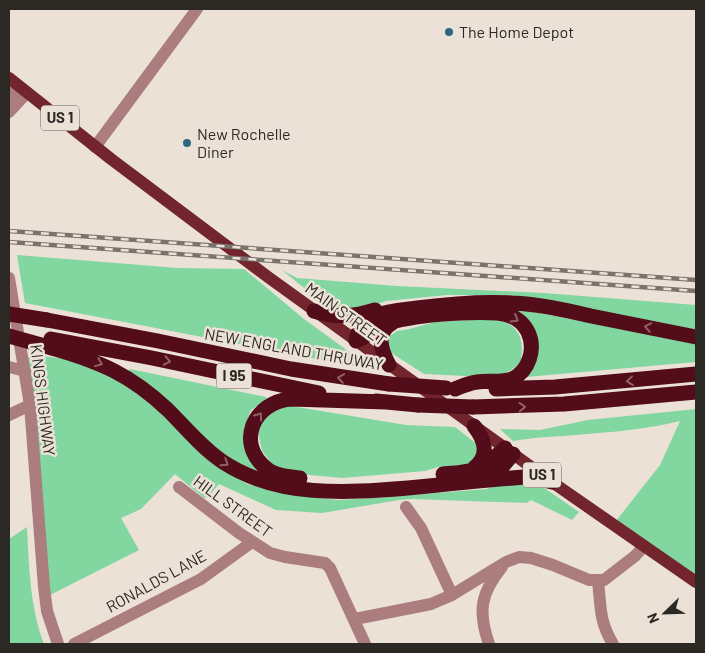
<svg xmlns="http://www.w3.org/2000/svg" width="705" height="653" font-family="Barlow,sans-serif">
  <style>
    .green { fill: #82d69f }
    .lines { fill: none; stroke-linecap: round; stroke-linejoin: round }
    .minor { stroke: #ab7d7e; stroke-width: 12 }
    .major { stroke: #73252e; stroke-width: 12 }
    .highway { stroke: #530c19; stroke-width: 15 }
    .rail-casing { stroke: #79736c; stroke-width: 4.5 }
    .rail { stroke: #ebe1d7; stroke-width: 2.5; stroke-dasharray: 8; stroke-linecap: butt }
    .highway-bridge { stroke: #530c19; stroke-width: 15 }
    .oneway { stroke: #906165 }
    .poi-dot { fill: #2b687f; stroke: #ebe1d7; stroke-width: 2 }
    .labels { text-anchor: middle; stroke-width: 5; stroke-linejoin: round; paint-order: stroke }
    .shield { fill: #ebe1d7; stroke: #65605a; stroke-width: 1 }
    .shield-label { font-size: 15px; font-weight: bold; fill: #2c2824 }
    .poi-label { font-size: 16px; fill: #2c2824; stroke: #ebe1d7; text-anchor: start }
    .street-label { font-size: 16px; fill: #2c2824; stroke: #ebe1d7 }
  </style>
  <rect width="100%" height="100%" fill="#ebe1d7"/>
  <path class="green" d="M17,255L178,268L244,269L304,319L374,370L25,303Z
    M282,270L297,278L397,286L544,293L696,305V330L573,306L508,295H447L386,301L360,310L330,309Z
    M518,309L696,343V362L526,377L533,367L518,315Z
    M490,319C518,321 526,338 520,364L505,374L487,377L424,374L390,352L388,343L390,336L397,331L409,329L435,322Z
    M30,355L78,360L124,381L167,416L207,459L247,484L291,495L339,500L373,498L487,489L497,485L537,483L579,512L572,520L531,500L527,503L412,499L399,500L322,513L276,510L219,484L208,497L204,498L175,474L141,509L121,518L139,550L48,596L27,357H30Z
    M130,369L266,397V400L251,410L244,429L249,455L265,476L211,449L128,371Z
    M291,406L406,425L455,427L478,445L480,454L465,466L438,467L425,471L342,478L299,474L275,468L262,451L258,432L264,417L278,408Z
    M696,409V580L616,521L660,465L680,421C645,430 610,432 575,435C553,437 535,437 513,441L500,429L540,430L588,420Z
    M27,527C29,567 30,607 44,644H9V539Z"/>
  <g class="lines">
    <path class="minor" d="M9,96L14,92L24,91L23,97L9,112
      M95,147L197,9
      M9,278L30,405L44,587L47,611L58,644
      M9,367L25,371
      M9,415L30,405
      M179,487L239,533L270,553L285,557L325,563L330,568L365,644
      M406,507L421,528L452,595
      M598,581C601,607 599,621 613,644
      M355,619L431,604L452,595L506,562L519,557L531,558L553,565L589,580H604L635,556L644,546
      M74,644L201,579L252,542
      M489,644C478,612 480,594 502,567"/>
    <path class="major" d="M9,78L111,159L268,277L552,482L696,582"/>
    <path class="highway" d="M314,311C336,318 353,317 375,310
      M47,320L158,341L291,369L389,384
      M51,339L152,358L319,393
      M356,341C360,311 393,311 417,308C448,304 480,301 512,303C539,304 565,310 591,316C626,323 661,330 696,337
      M356,341C367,337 375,328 386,324C411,315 469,311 497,313C511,314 522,320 528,332C536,349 529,371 512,379C501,383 488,380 477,382C470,383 462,386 455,389
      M52,348C101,362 131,375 168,410C186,428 202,448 223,462C278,498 346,493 408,488C447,484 486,480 525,477L540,479L552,482
      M389,365C381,350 375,333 392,323
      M496,389L555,387L696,374
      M376,401L418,405
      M473,407L564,404L696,392
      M474,468C490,456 485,440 474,426
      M443,474C477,471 480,472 505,448
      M300,478C289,477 276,476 267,469C235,444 253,402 291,399L386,402
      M485,480L497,473L513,454"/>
    <defs>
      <path id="rail" d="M9,231L696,280
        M9,242L696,291"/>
    </defs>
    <use href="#rail" class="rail-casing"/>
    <use href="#rail" class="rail"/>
    <path class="highway-bridge" d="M9,314L47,320
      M9,336L52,348
      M389,384L446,388
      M418,405L473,407"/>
  </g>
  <defs><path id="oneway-chevron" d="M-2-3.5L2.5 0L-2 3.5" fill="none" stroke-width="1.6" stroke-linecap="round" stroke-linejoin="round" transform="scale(1.25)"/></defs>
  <g class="oneway">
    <use href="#oneway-chevron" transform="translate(515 319) rotate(32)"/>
    <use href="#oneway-chevron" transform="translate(648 327) rotate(-169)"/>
    <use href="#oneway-chevron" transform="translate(167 361) rotate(12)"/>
    <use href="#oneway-chevron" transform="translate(99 363) rotate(22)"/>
    <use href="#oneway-chevron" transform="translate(341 378) rotate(-171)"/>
    <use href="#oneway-chevron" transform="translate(630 381) rotate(174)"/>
    <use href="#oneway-chevron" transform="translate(522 407) rotate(-2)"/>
    <use href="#oneway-chevron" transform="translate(259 416) rotate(-54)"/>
    <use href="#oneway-chevron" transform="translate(225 463) rotate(33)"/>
  </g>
  <g class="poi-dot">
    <circle cx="449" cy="32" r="5"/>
    <circle cx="187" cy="143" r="5"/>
  </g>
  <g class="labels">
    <g class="shield">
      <rect x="41" y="105.5" width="38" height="25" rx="4"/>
      <rect x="216.5" y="363.5" width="35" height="25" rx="4"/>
      <rect x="523" y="462.5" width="38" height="25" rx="4"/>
    </g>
    <g class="shield-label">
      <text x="60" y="123">US 1</text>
      <text x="234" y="381">I 95</text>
      <text x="542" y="480">US 1</text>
    </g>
    <g class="poi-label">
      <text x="459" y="38">The Home Depot</text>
      <text x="197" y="140">New Rochelle<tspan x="197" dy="18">Diner</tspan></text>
    </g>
    <g class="street-label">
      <text transform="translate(346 314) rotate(36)" y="6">MAIN STREET</text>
      <text transform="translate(294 349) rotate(10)" y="6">NEW ENGLAND THRUWAY</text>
      <text transform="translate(43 400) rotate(83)" y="6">KINGS HIGHWAY</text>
      <text transform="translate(233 506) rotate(36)" y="6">HILL STREET</text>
      <text transform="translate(156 581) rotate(-29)" y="6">RONALDS LANE</text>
    </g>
  </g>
  <rect width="705" height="653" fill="none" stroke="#2c2824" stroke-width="20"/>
  <g transform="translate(665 613) rotate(247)" stroke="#ebe1d7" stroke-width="4" paint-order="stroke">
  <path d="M0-4L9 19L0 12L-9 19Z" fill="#2c2824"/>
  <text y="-8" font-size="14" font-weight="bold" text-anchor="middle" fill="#2c2824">N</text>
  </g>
</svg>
